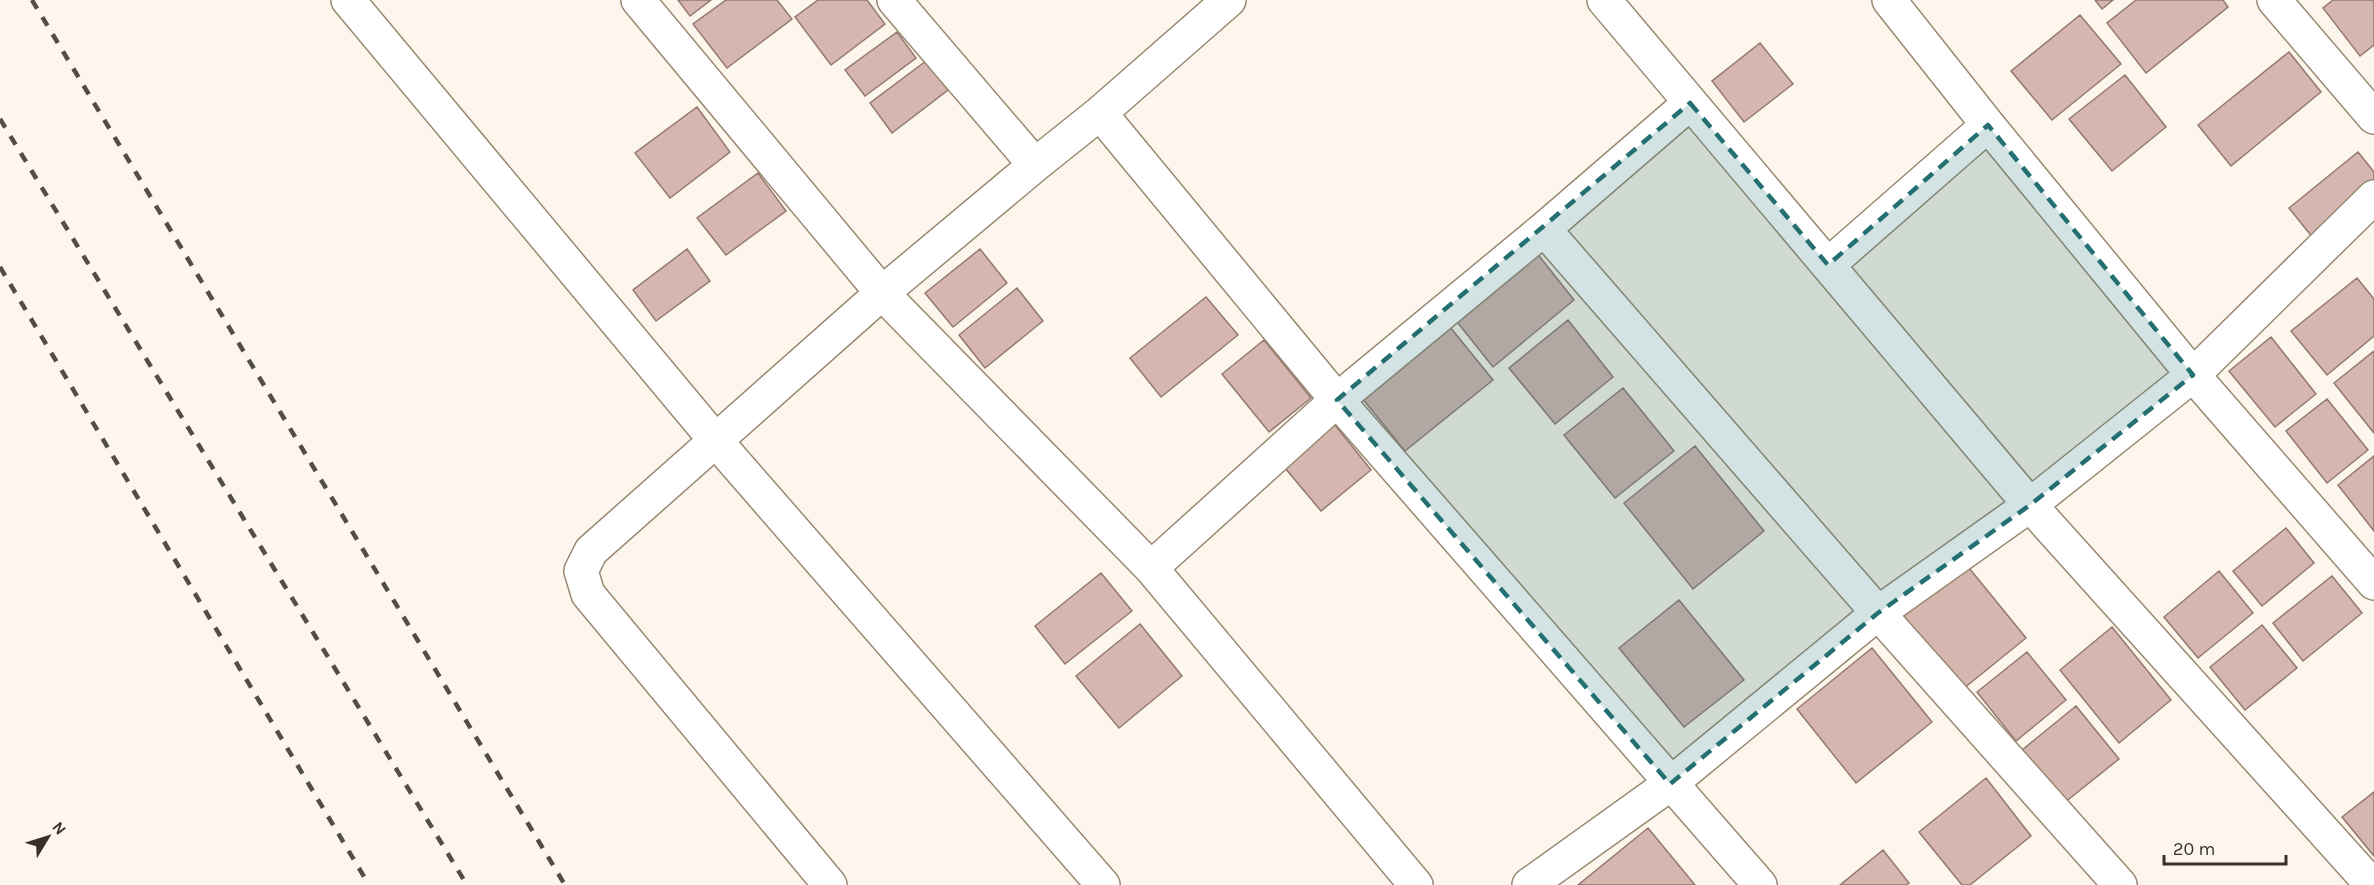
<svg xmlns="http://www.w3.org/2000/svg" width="2374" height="885" font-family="Karla,sans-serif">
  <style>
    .building { fill: #d5b7b0; stroke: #947871; stroke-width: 1.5 }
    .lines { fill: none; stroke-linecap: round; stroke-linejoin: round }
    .minor-casing { stroke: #998973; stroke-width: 36 }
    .minor { stroke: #fff; stroke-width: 33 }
    .rail { stroke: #534d44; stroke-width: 4.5; stroke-dasharray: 10 10; stroke-linecap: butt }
    .marked { fill: #236f71; fill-opacity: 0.2; stroke: #236f71; stroke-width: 4.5; stroke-dasharray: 12 8; stroke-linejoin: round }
  </style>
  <rect width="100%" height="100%" fill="#fcf6ec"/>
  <path class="building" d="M678,0H711L690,16Z
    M726,0H777L792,19L727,68L693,24Z
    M818,0H867L885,24L831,65L795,17Z
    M2095,0H2113L2102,9Z
    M2136,0H2223L2228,7L2146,73L2107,23Z
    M2333,0H2374V45L2360,56L2323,8Z
    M2080,15L2121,64L2052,120L2011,71Z
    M897,32L916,58L865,96L845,70Z
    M1760,43L1793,84L1744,122L1712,81Z
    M2289,52L2321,92L2231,166L2198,125Z
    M926,61L948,90L892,133L870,103Z
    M2125,75L2166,127L2112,171L2069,119Z
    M697,107L730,152L670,198L635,153Z
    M2358,152L2374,172V189L2313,238L2289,208Z
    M758,173L786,211L726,255L697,218Z
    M687,249L710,281L656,321L633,290Z
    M980,249L1007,283L953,327L925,293Z
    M1536,252L1574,300L1493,367L1454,318Z
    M2357,278L2374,299V336L2327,375L2291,331Z
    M1017,288L1043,321L985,368L959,335Z
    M1206,297L1238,335L1161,397L1130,358Z
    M1568,320L1613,377L1555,424L1509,368Z
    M1450,327L1493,380L1405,451L1362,398Z
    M2271,337L2316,394L2275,427L2229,371Z
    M1264,340L1311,398L1269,432L1222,374Z
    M2374,351V433L2334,383Z
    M1623,388L1674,451L1615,498L1564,435Z
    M2327,399L2368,450L2327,483L2286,431Z
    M1331,420L1371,470L1321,511L1280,462Z
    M1695,446L1764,531L1693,589L1624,503Z
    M2374,456V531L2338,485Z
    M2286,528L2314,563L2262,606L2233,571Z
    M1965,563L2026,638L1963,689L1902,614Z
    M2219,571L2253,613L2198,658L2164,617Z
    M1101,573L1132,611L1065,664L1035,626Z
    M2332,576L2362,613L2303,661L2273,623Z
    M1679,600L1744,680L1684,727L1619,648Z
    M1140,624L1182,676L1119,728L1076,676Z
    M2262,625L2297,668L2245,710L2210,667Z
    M2112,627L2171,700L2119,743L2060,670Z
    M1872,648L1932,722L1856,783L1797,709Z
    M2027,652L2066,700L2016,741L1977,692Z
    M2076,706L2119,759L2064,803L2022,750Z
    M1986,778L2031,836L1970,885H1962L1919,832Z
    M2374,792V856L2342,817Z
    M1648,828L1695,885H1578Z
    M1883,850L1909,883L1906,885H1840Z"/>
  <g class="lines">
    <defs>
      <path id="minor" d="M348,0L716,441L1103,885
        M638,0L882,293L1151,568L1416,885
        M894,0L1035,165
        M1889,0L1988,125L2193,375L2374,583
        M2274,0L2374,117
        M1100,113L1337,400L1760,885
        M1544,229L1878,613L2120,885
        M1828,265L1988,125
        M1151,568L1337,400L1544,229L1690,103
        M830,885L588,594L581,571L591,551L882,293L1035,165L1100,113L1229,0
        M1529,885L1670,784L1878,613L2030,505L1604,0
        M2372,885L2030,505L2193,375L2374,197"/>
    </defs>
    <use href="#minor" class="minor-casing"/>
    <use href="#minor" class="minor"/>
    <path class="rail" d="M32,0L565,885
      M0,119L467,885
      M0,267L369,885"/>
  </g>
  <path class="marked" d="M1690,103L1828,265L1988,125L2193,375L2030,505L1878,613L1670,784L1337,400Z"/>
  <g transform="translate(48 837) rotate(52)" stroke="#fcf6ec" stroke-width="4.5" paint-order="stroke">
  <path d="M0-4.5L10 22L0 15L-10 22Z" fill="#373128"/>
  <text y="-9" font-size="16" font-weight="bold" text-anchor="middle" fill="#373128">N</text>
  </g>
  <path d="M2164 855v9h122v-9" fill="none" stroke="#373128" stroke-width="3"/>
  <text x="2173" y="855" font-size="18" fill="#373128" stroke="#fcf6ec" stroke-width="4.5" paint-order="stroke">20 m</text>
</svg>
